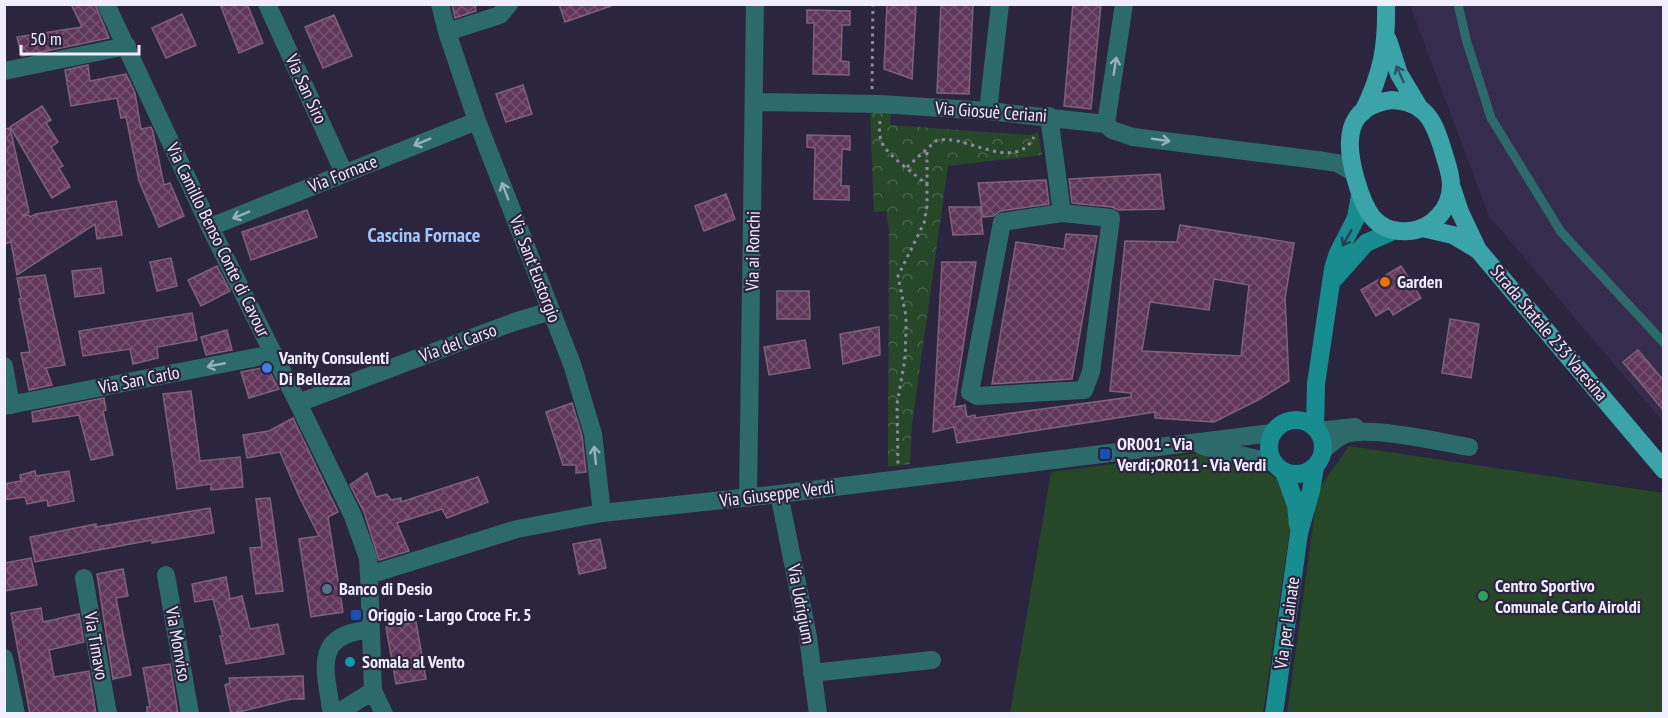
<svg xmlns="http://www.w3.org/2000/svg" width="1668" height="718" font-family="'PT Sans Narrow',sans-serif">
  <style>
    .built { fill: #362d4e }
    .green { fill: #274828 }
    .park { fill: url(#park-crowns) }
    .building { fill: url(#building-cross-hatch); stroke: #7e6279; stroke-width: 1.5; fill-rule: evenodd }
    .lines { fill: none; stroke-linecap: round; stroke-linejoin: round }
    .path { stroke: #8e89a0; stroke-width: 3; stroke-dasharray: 3 4.5; stroke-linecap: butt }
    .lane { stroke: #2c6a6c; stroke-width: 9 }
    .street { stroke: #2c6a6c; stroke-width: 18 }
    .secondary { stroke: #178d90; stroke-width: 18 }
    .primary { stroke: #3aa4a8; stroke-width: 18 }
    .oneway { stroke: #98b2bd }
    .oneway2 { stroke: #315164 }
    .oneway3 { stroke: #273f54 }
    .food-dot { fill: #e8710a; stroke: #2c2540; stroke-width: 2 }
    .shop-dot { fill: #3f7fe0; stroke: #2c2540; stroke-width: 2 }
    .transit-dot { fill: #1a4fb4; stroke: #2c2540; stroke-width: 2 }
    .service-dot { fill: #5c6f8a; stroke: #2c2540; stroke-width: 2 }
    .leisure-dot { fill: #2e9e5b; stroke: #2c2540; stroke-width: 2 }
    .culture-dot { fill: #0f9aa8; stroke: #2c2540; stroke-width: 2 }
    .labels { text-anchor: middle; stroke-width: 4.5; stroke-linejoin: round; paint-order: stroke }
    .street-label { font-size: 18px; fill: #f0edff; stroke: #2c2540 }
    .poi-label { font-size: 18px; font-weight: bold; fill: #f0edff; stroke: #2c2540; text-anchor: start }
    .neighbourhood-label { font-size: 20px; font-weight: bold; fill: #a2c6f7; stroke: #2c2540 }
  </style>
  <defs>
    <pattern id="park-crowns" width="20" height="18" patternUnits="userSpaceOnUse" patternTransform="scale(1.5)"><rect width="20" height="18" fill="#274828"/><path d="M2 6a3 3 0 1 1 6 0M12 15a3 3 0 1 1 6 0" fill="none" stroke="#476348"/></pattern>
    <pattern id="building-cross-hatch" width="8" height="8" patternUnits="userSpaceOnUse" patternTransform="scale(1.5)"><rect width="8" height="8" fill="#60365a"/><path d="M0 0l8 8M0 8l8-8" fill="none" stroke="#775373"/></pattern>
  </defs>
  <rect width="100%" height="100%" fill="#2c2540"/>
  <path class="built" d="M1410,5H1663V422L1489,216Z"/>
  <path class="green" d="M1349,446L1663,493V713L1287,714L1318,490Z
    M1200,453L1256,465L1277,479L1292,515L1263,713L1010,714L1051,472Z"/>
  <path class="park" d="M870,112L891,113L890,125L1030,135L1038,132L1042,155L948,166L912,424L910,464L888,467L889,230L886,211L874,212Z"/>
  <path class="building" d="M71,4H95L109,38L22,56L17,37L82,27Z
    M220,4H247L263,43L239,53Z
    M452,4H475L476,11L455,18Z
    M559,4H610L611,6L565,22Z
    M887,4H916L912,79L884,69Z
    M941,4H973L969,94L937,93Z
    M1073,4H1101L1091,109L1064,106Z
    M807,10L850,11V25H842L841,61L849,62V75L813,74L814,23H807Z
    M182,14L196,45L166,58L152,28Z
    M334,15L352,56L323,68L305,27Z
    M88,65L90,81L126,74L135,93L141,129L151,127L153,132L164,185L170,183L184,216L159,227L139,181L126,117L121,118L117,98L71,106L65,70Z
    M523,85L532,114L506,122L496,94Z
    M42,106L51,120L46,123L58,142L51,147L63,166L59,168L70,187L52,198L10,127Z
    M10,128L29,212L22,216L29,215L30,217L36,214L116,201L122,235L97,239L95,224L17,275L11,242L4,244V129Z
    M807,135L850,136V150L842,149L841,186H849V200L814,199L815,148L807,147Z
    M1160,174L1164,209L1119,210L1112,207L1072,203L1069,179Z
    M1046,180L1049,204L1000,211L993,216L983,217L978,183Z
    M726,194L735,219L704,231L695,206Z
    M949,207H980L983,234L953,235Z
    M307,210L317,237L251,260L242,232Z
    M1180,225L1294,243L1285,298L1289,381L1258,400L1214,422L1155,418V412L957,443L954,427L933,432L942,262H976L954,407L965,405L967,417L975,415V418L1131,397V393L1110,391L1125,241L1177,242ZM1214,279L1249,285L1241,356L1142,351L1150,302L1209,310Z
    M1066,234L1097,236L1072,379L992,384L1016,242L1064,249Z
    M171,258L177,286L157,291L150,262Z
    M217,266L230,291L201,306L188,280Z
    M1401,266L1421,298L1393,315L1389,308L1376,316L1361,290Z
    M101,268L104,293L75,297L72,271Z
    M45,275L65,365L46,368L52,385L29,390L21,353L30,352L19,299L21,298L17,278Z
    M777,291H809L810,319H777Z
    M192,313L197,340L157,347L158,358L133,364L130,349L83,356L79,331Z
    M1450,319L1479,324L1471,378L1442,373Z
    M879,327L880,355L843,364L840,334Z
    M227,330L232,350L206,355L201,337Z
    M805,340L810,368L769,375L764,347Z
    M1638,350L1664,381V411L1623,362Z
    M267,367L279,389L249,398L241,372Z
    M191,391L200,461L240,457L243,487L211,490V484L177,489L163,394Z
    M104,398L106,410L103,411L113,455L91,460L79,415L33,422L32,412Z
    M572,403L582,436L586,472L576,473V465H563L546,412Z
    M293,418L338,512L328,517L343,612L311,617L299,539L319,536L298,494L280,452L247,458L243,435L269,431Z
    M35,471L36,476L69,471L74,501L48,506L47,500L27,504L25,497L4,500V484L21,481L20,475Z
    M367,473L376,497L387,494L391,500L401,498V502L478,477L488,502L447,518L442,509L397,523L409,551L379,560L364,512L350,485Z
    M270,498L283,591L256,594L250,548L262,547L256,499Z
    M210,508L214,533L152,543V540L35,562L30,537L96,524V527Z
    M600,539L606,568L579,574L573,544Z
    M31,558L37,585L4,591V563Z
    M123,569L128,596L116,598L131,675L113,679L97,574Z
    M226,577L230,599L242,596L250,629L278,624L284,654L226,664L220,636H223L213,599L195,602L192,584Z
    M41,608L43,622L79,614L84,642L49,650L54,677L89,671L96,714H30L11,613Z
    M416,622L426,679L396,684L386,627Z
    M170,664L178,714H147V707H150L143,668Z
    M303,676L304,699H292L231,714L225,685L230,683L229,678Z"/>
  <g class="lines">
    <path class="path" d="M872,89L873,4
      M880,121C879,129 879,138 883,145C891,158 915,174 927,185V206L924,223L898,276L906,316V330L905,359L897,404L898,464
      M907,167L936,141C962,131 1014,175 1034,137
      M927,185V150"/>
    <path class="lane" d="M1458,4L1466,39L1491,118L1561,232L1664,343"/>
    <path class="street" d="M106,4L210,227L298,403L353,516L368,558L369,575L373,691L384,714
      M267,4L344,173
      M440,4L447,32L477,121L572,364L593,434L602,513
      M447,32L500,15L509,4
      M4,71L127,46
      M755,102L880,104L988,111L1106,124
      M988,111L1000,4
      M1049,116L1062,213L1002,222L970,392L977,396L1084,390L1091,372L1111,218L1062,213
      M1106,124L1112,130L1133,137L1317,160L1337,163L1353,172
      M1106,124L1124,4
      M210,227L477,121
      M4,366L11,405
      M298,403L514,322L551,311
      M4,406L273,354
      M1318,431L1355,427
      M1202,446L1274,463
      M1323,450C1330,445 1337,437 1346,434C1371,426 1441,442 1469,447
      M779,494L808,637L818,714
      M748,498L755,4
      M166,575L190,714
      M369,575L517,529L602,513L779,494L1272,433
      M84,578L108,714
      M4,658L16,714
      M812,673L932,660
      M332,714C325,670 312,633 371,630
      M336,714L373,691"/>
    <path class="secondary" d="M1334,279L1366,243L1395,230
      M1269 447a27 27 0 1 1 54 0a27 27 0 1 1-54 0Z
      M1315,428L1316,384L1333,269L1338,253L1356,218L1360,195
      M1284,472L1296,505L1298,525
      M1274,714L1299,533L1311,491L1315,467"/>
    <path class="primary" d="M1388,40L1399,74L1420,109
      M1392,100C1428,102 1435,124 1444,154C1447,164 1451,174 1451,185C1451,208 1433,229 1409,231C1374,234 1364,208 1356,180C1345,143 1344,106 1392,100Z
      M1363,112C1382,73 1387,47 1386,4
      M1452,188L1460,212L1478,250L1664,470
      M1422,228L1453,235L1478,250"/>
  </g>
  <defs><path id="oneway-shaft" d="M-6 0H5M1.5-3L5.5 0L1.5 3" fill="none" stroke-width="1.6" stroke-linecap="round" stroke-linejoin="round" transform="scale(1.5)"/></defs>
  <g class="oneway">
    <use href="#oneway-shaft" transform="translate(1115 66) rotate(-81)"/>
    <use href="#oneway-shaft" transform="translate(1161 140) rotate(8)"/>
    <use href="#oneway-shaft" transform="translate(422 142) rotate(158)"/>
    <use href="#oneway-shaft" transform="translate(505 191) rotate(-111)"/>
    <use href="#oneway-shaft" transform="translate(241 215) rotate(158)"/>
    <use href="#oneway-shaft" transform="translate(216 365) rotate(169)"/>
    <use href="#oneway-shaft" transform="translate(595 455) rotate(-96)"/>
  </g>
  <use class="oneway2" href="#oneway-shaft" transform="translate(1400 74) rotate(-114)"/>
  <use class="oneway3" href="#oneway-shaft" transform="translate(1347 238) rotate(119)"/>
  <circle class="food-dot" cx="1385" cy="282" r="6"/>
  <circle class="shop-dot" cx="267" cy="368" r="6"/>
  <g class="transit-dot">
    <rect x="1099" y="448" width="12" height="12" rx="3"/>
    <rect x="350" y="609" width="12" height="12" rx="3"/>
  </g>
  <circle class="service-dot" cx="327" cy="589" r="6"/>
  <circle class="leisure-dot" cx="1483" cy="596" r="6"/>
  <circle class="culture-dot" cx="350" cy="662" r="6"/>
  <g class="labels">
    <g class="street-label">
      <text transform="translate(306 89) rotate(65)" y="6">Via San Siro</text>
      <text transform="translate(991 112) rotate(4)" y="6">Via Giosuè Ceriani</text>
      <text transform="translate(343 174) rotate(-22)" y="6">Via Fornace</text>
      <text transform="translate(218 240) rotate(64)" y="6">Via Camillo Benso Conte di Cavour</text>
      <text transform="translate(753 251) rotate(-89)" y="6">Via ai Ronchi</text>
      <text transform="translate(535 269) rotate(69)" y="6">Via Sant'Eustorgio</text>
      <text transform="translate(1549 333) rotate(50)" y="6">Strada Statale 233 Varesina</text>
      <text transform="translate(458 343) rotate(-20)" y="6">Via del Carso</text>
      <text transform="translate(139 380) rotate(-11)" y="6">Via San Carlo</text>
      <text transform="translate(777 494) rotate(-7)" y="6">Via Giuseppe Verdi</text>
      <text transform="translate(801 604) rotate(79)" y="6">Via Udrigium</text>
      <text transform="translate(1287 623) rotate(-82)" y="6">Via per Lainate</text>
      <text transform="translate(178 644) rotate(80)" y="6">Via Monviso</text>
      <text transform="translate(96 646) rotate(80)" y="6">Via Timavo</text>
    </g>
    <g class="poi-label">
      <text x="1397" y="288">Garden</text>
      <text x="279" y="364">Vanity Consulenti<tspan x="279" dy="21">Di Bellezza</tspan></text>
      <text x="1117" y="450">OR001 - Via<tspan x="1117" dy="21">Verdi;OR011 - Via Verdi</tspan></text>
      <text x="1495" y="592">Centro Sportivo<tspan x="1495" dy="21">Comunale Carlo Airoldi</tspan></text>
      <text x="339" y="595">Banco di Desio</text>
      <text x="368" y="621">Origgio - Largo Croce Fr. 5</text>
      <text x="362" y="668">Somala al Vento</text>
    </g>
    <g class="neighbourhood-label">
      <text x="424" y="242">Cascina Fornace</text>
    </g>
  </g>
  <rect width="1668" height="718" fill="none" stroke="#f0edff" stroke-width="12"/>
  <path d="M21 45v9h118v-9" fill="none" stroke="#f0edff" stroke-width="3"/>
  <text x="30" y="45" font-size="18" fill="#f0edff" stroke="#2c2540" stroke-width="4.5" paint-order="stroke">50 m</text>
</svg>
